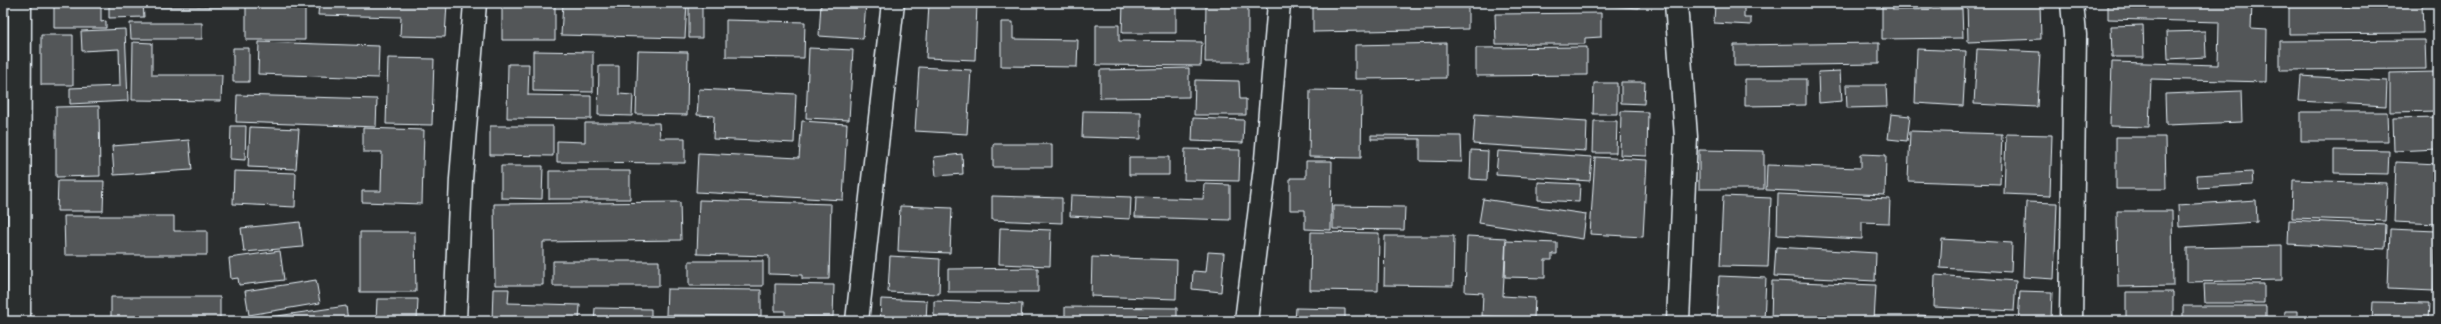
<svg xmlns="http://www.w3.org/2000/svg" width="2441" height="324" font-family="'Indie Flower',sans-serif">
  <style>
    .building { fill: #535759; stroke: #e8f1f8 }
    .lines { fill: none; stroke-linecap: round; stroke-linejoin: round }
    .street-casing { stroke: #e8f1f8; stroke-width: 25 }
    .secondary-casing { stroke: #e8f1f8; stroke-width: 25 }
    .street { stroke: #2a2d2e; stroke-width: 22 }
    .secondary { stroke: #2a2d2e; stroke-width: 22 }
  </style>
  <rect width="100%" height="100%" fill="#2a2d2e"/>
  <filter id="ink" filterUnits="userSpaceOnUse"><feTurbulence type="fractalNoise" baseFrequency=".025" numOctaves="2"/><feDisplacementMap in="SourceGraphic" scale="8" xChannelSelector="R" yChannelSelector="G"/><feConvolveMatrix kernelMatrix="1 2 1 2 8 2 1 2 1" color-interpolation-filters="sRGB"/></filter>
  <g filter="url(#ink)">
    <path class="building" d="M54,3H101V22L106,21V28H54Z
      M109,3H143L144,17L109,18Z
      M152,3H222V7H152Z
      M246,3H305V40H246Z
      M319,3H447L445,37L400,36L401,17L318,15Z
      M502,3H555V40H502Z
      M563,3H687L685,38L561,35Z
      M689,3H702V38H689Z
      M745,3H770V5H745Z
      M821,3H866L863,39L819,36Z
      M929,3H977L975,60L926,58Z
      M1123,3H1176V33H1122Z
      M1206,3H1248V62H1205Z
      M1468,3V29L1313,32V4Z
      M1559,3H1640L1639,8Z
      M1715,3H1744V18H1751V25L1714,23Z
      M1882,3H1893V10L1962,9L1963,38L1882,39Z
      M1967,3H2040L2041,39L1968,42Z
      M2108,3H2252L2251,29L2267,30L2266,82L2151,79L2149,127L2110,126L2112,62L2218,65L2219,22L2108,19Z
      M2370,3H2422L2423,33L2289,34V7H2370Z
      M1601,13V37L1585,38V44H1496L1495,14Z
      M726,20L805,22L804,58L726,57Z
      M1001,22H1013V39L1078,40L1077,67L1001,66Z
      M130,23H202V39H131Z
      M1096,25H1119V41L1202,42L1201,66L1096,65Z
      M2143,25L2144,57H2112L2111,26Z
      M125,29L128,101L70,104V88L120,86L119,49L82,51L81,31Z
      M2205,31L2206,57L2168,59L2167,32Z
      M41,35H73V85H41Z
      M2425,40L2426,69L2280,70V41Z
      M133,42L152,43V75H222L221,101L132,100Z
      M259,42L379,46L378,78L258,74Z
      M1446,43V78L1355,79V45Z
      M1879,43V64L1734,66V45Z
      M1587,47V75L1476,76V48Z
      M233,48H249V82H233Z
      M809,48L853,50L849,120L806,118Z
      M1917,49L1966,51L1963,106L1915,103Z
      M1977,49L2040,52L2037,107L1974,104Z
      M533,51L593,52V92L533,91Z
      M638,51L688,52L687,115L636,114Z
      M388,58L434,59L432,125L386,124Z
      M508,64H529L528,95L591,96V119L507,118Z
      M599,66H619V94L633,95L632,116L598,115Z
      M919,67L971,70L967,134L915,131Z
      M1189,68V97L1100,98V70Z
      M1840,71L1842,101L1819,103L1818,72Z
      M2437,72L2438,111L2390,112V73Z
      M2301,76L2387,81L2386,106L2299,101Z
      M1745,79H1806V105L1745,106Z
      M1195,80L1239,81L1240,99H1246V115H1194Z
      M1621,82H1645L1644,104L1621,103Z
      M1594,83H1617V114H1593Z
      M1846,85H1886L1887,107L1847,108Z
      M699,89L796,94L794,143L713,139L714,116L697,115Z
      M1310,90L1362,91L1361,158L1309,157Z
      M2241,91L2242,122L2166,125L2165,94Z
      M237,95L377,99L376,127L236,122Z
      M99,106L100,176L56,177V107Z
      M1083,111L1141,112V139L1082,137Z
      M1621,111L1648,112L1647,156L1620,155Z
      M2301,112H2387L2388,141H2301Z
      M1475,114L1587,121L1586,151L1473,144Z
      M1891,114L1910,116L1907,141L1888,139Z
      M2438,117V149L2394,151L2393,118Z
      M1193,118L1244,120L1243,143L1192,141Z
      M802,121L847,124L843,200L696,192L698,153L799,158Z
      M1594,121H1617L1616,153H1593Z
      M585,123H659L660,138H685V163L557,162V141L585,142Z
      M231,126H246L245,160L230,159Z
      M490,126H553V156L490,155Z
      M250,127L299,129L296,169L248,167Z
      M363,128L424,130L422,204L362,202V191H381L382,152H363Z
      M1910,131L2002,134L2000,184L1908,181Z
      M2006,134L2052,135L2050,196L2004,194Z
      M1371,135L1461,136L1462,162L1420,161V139H1371Z
      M2116,137H2165L2166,189H2116Z
      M189,140L192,170L114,175L112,146Z
      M993,144H1052V167H993Z
      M1185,149L1240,150L1239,181L1184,180Z
      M1471,150L1488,151L1487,180L1470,179Z
      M1699,150L1764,151V189H1699Z
      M2334,150L2389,151L2388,174L2334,173Z
      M1498,151L1592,157L1590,181L1496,175Z
      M962,154L963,174L936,176L934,157Z
      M1861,154L1886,155L1885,195L1766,190L1767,165L1861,168Z
      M1129,157H1169V175H1129Z
      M1595,157L1647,160L1643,237L1590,234Z
      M1306,161H1332L1331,230L1305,229V210H1290V178H1306Z
      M2396,162L2438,164V224L2394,222Z
      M501,166H543L542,199L501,198Z
      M234,171L296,173L295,207L233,204Z
      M549,171H630V199H549Z
      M2252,172L2253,185L2197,188L2196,175Z
      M2293,180L2387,183L2385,221L2292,218Z
      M58,181H104L103,211H57Z
      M1538,182L1580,184L1579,202L1538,200Z
      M1204,184L1230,185V220L1135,217L1136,197L1203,199Z
      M1778,194L1890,199L1889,223L1862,222V239L1777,235Z
      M1071,195L1131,197L1130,219L1070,216Z
      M992,196L1062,198V223L992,220Z
      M1723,196L1771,198L1768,267L1720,266Z
      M1483,199L1586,214L1583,239L1479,223Z
      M699,200L831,204L829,279H802V275L769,274V256L697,254Z
      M2256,200L2257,222L2179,227L2178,205Z
      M680,202L681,240L543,242V285H495L494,204Z
      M2026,202L2057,203L2054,279L2023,277Z
      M900,206L952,208L950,253L898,251Z
      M1333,206L1405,207L1404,230L1333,229Z
      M2117,211H2172L2173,286L2118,287Z
      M64,216H174V231H207V255H65Z
      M2289,220L2386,225L2385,249L2288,244Z
      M300,222L303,247L244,252L241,228Z
      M1000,228L1051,230L1050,266L999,264Z
      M2390,229L2436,231L2434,291L2388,289Z
      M360,232H415L416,292H360Z
      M1311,232L1379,233L1378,291L1310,290Z
      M1385,236H1454L1453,286L1384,285Z
      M1467,236L1506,238L1503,296L1535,298L1534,318L1482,316L1483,293L1465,292Z
      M1942,239L2012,243L2011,272L1940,268Z
      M1506,241L1557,243V254H1552V260H1545V278L1505,277Z
      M2282,246V280L2187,282V248Z
      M1776,247L1876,253L1875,281L1774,276Z
      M280,251L284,280L239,285L238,278L231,279L229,258Z
      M1208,252L1224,253L1221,292L1192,289L1193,271L1206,272Z
      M890,256L940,259L939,294L888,292Z
      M1092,257L1177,260L1176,299L1091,296Z
      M553,261H659V286H553Z
      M689,261H763V286H689Z
      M1038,268V292H948V269Z
      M1935,275L2016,281L2014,311L1934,307Z
      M1719,276L1766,278L1764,321H1717Z
      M316,280L320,303L249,315L245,291Z
      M1772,281L1876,285L1874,321H1771Z
      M775,284L834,285L833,317L785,316V311H775Z
      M2204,284H2264V303H2205Z
      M493,289H509L508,303L580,305L579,321H492Z
      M667,289L761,290V316L666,315Z
      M2020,291L2052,292L2051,321H2018Z
      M2126,292H2173V321H2126Z
      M111,297H220V321H111Z
      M377,299H418L417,321H376Z
      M881,299L927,301L926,321H880Z
      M934,301L1022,304L1021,321H934Z
      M2373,302L2429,303L2428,321H2372Z
      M346,306L348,321L250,320Z
      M2183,306H2266V321H2183Z
      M1065,307L1177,308V321H1065Z
      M595,308L651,309V321H594Z
      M1296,308L1345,309V321H1295Z
      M2285,311H2297V321H2284Z
      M1918,315L2009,320V321H1918Z
      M796,319L834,320V321H796Z"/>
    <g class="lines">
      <defs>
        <path id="street" d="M1676,3L1686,137L1678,321
          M19,321L20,3
          M455,321L461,179L475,3
          M857,321L893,3
          M2071,321L2075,35L2072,3"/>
        <path id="secondary" d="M1246,321L1266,159L1279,3"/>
      </defs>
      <use href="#street" class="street-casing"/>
      <use href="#secondary" class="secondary-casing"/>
      <use href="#street" class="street"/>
      <use href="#secondary" class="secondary"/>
    </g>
  </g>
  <rect width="2441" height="324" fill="none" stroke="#2a2d2e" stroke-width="16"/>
  <rect x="8" y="8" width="2425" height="308" fill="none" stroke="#e8f1f8" stroke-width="1.5" filter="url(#ink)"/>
</svg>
